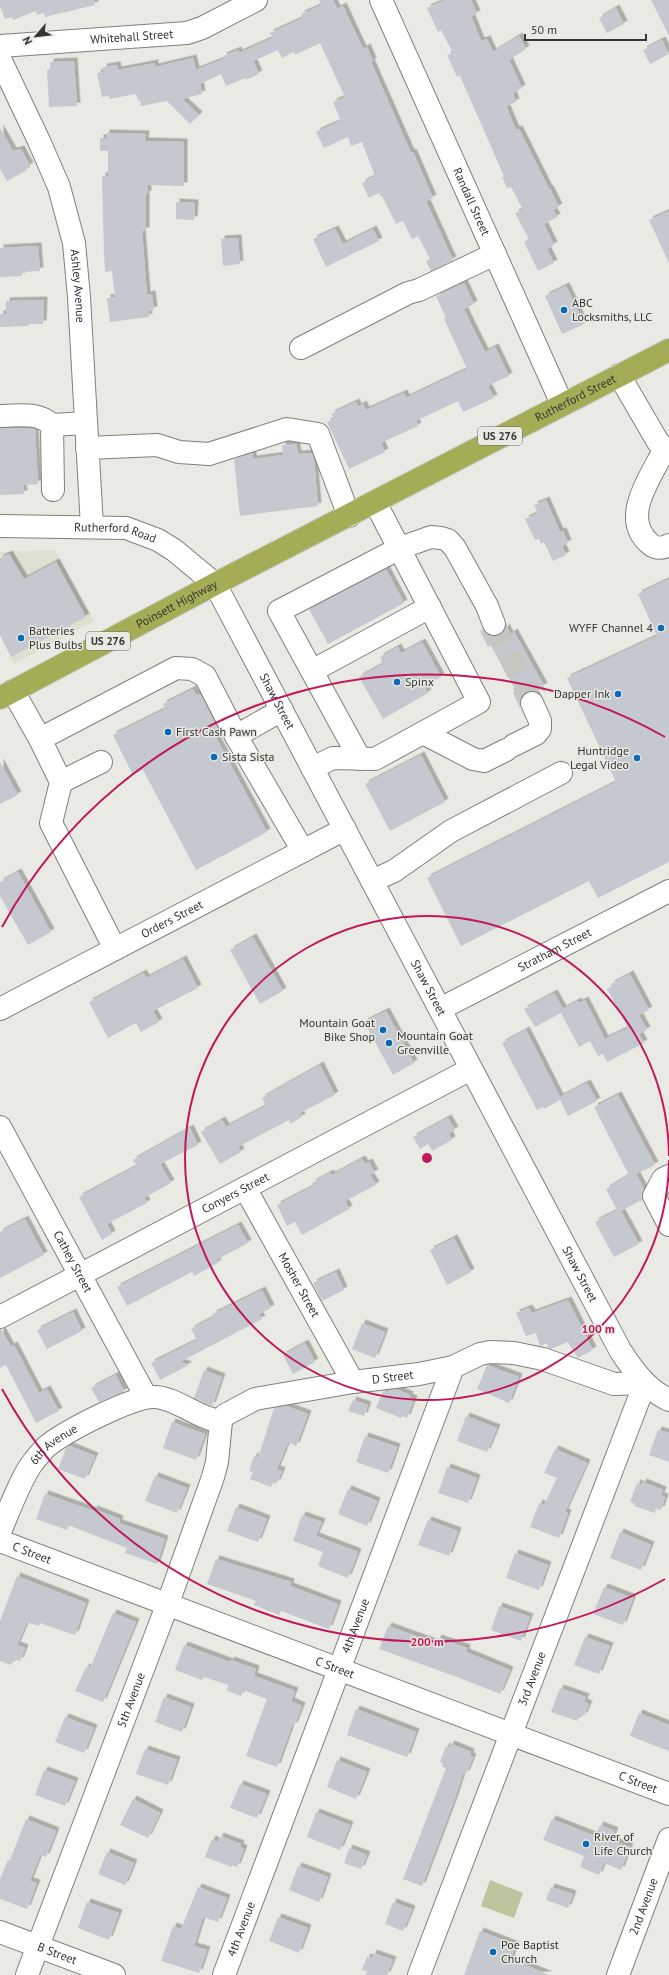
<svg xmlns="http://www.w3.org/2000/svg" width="669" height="1975" font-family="'PT Sans',sans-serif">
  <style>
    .built { fill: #dee0d2 }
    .green { fill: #c0c49e }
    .building { fill: #c5c9cf; filter: url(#shadow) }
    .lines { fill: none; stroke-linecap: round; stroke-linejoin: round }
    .minor-tunnel { stroke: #c5c6c0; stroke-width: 22; stroke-dasharray: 22 11; stroke-linecap: butt }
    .minor-casing { stroke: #80807a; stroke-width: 24 }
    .highway-casing { stroke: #c6c6c6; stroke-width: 24 }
    .minor { stroke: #fff; stroke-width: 22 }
    .highway { stroke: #a5ac56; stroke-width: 22 }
    .ring { fill: none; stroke: #c2185b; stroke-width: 2 }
    .poi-dot { fill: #0868b4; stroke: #e9eae3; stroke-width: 1.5 }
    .labels { text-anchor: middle; stroke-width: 3; stroke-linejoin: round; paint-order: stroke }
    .shield { fill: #e9eae3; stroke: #6b6b68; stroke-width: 1 }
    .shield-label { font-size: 11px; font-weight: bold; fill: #353533 }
    .street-label { font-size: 12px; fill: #353533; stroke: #e9eae3 }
    .poi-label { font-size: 12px; fill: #353533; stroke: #e9eae3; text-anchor: start }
    .centre { fill: #c2185b; stroke: #e9eae3; stroke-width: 2 }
    .ring-label { font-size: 12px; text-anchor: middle; font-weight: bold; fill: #c2185b; stroke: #e9eae3; stroke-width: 3; stroke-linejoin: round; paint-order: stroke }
  </style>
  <defs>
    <filter id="shadow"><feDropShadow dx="3.5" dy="-3.5" stdDeviation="0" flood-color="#0004"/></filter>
  </defs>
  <rect width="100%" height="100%" fill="#e9eae3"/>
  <path class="built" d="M55,550L94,621L14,664L0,635V552Z"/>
  <path class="green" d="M490,1880L523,1893L514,1918L481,1906Z"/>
  <path class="building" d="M0,0H94L95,5L45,17L44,13L37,15L36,11L13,20L12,17L5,19L0,6Z
    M319,0H333L337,9L343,6L363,49L367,47L373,61L371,62L411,153L413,152L433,198L426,201L453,260L431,271L426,261L430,259L418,236L412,239L403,221L396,224L382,196L381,197L379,193L369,198L362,183L375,176L362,142L351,146L348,137L324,148L316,132L341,121L333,102L345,97L320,43L295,55L294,52L282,58L278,50L253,61L259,74L246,80V78L226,86L221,74L200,84L202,94L182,99L199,115L190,124L167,101L141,106L140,100L138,101L136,94L109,99V96L102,97L97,73L104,72L103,67L117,65L118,70L155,63V67L193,58L196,70L224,59L223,56L238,50L239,53L273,38L270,33L303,18L301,14L322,5Z
    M445,0H471L477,14L471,16L481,41L487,39L493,52L519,36L526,49L509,60L522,88L513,93L516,102L506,106L516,130L519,129L549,189H550L559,207L553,210L557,217L544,224L554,245L547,249L554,263L538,271L524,242L529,239L515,213L523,210L511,187L507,188L502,177H504L500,167L460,76L457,77L447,55L453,53L441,30L438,32L427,8Z
    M651,0H669V36Z
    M616,8L624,24L607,33L599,18Z
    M662,40L669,54L650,64L643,50Z
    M74,61L77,106L49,107L47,70L50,69V62Z
    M0,128L13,151L21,149L30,166L26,168L27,170L7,181L0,169Z
    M106,133L146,134L145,141L184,142V186L148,185V194H146V231H142L147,295L152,294L154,310L148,311L149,317L110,322L107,298L115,297L112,271L105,272L104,254L102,176H108V151H100V138H106Z
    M176,202L195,203L194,220L176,219Z
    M669,211V263L649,220Z
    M335,229L343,244L373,229L379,241L326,267L313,239Z
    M238,238L240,264L223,266L221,239Z
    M38,246L40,271L22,272V276L0,277V248Z
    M464,283L474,304L464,309L471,324L485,352L495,347L509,376L488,386L494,398L463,412L458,401L416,421L418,426L381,443L385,452L349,469L327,422L334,419L331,414L356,402L358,407L363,404L366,410L404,393L406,398L467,369L444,319L446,318L436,296Z
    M566,286L584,324L562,334L545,296Z
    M44,300L43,324H29V326L0,327V314H6V301Z
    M0,428L35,429L38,484L23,485L24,494L0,495Z
    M296,444L298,454L312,453L314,459L318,506L240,516L234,459L253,453V459L283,455L282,445Z
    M546,500L560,532L563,531L568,543L562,546L566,555L553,561L544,542L541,544L539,539L535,540L525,519L538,513L534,505Z
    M9,554L24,579L56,562L86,617L11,657L0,635V558Z
    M386,569L404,603L328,644L309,609Z
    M669,579V862L598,898L589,881L461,946L427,878L616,782L567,678L657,636L638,594Z
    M506,627L510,635L514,632L544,686L539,689L542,697L539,693L533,691L527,692L522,695L520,701V708L513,693L516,691L491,646L488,647L480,631L483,630L492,636H498L503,632Z
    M422,642L441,677L424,686L428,693L383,719L359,677L383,664L380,657L398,647L401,653Z
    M193,689L196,695L200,694L219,731L214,734L267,832L196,870L143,770L133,775L113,735L165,709L163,704Z
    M421,755L445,802L390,831L365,784Z
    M0,762L18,795L0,804Z
    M18,872L51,932L28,945L0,896V882Z
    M253,937L283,991L260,1004L230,950Z
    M183,959L198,988L153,1011L159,1022L141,1032L136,1023L108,1038L89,1002L143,973L146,978Z
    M630,974L649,1010L639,1015L647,1030L639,1034L644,1043L607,1062L603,1054L598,1056L590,1041L579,1047L561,1013L535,1027L524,1009L554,993L563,1009L578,1001L579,1003L585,1000L605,1039L628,1028L607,989L612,986L611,984Z
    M386,1011L414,1063L393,1075L364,1022Z
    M526,1030L560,1097L587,1083L597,1101L568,1116L560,1100L544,1109L543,1107L537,1110L502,1043Z
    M320,1065L335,1095L300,1113L302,1117L290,1124L289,1120L238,1147L241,1152L220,1164L201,1132L222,1120L226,1127L266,1106L262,1098Z
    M618,1095L655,1165L636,1174L644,1189L642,1200L621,1211L639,1244L614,1257L595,1222L617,1210L606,1189L629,1175L594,1107Z
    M448,1118L455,1130L449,1133L452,1140L432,1151L428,1144L420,1149L413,1137Z
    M190,1128L198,1145L160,1164L171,1183L144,1198L147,1203L107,1224L112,1234L102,1240L79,1197L137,1166L133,1160Z
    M362,1159L365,1164L369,1162L375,1173L370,1175L376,1185L345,1201L349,1209L302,1235L295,1222L287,1226L277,1205L314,1186L312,1183L330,1173L332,1175Z
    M25,1219L44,1255L0,1278V1232Z
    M238,1225L248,1243L216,1260L218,1263L194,1276L192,1272L127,1306L117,1287Z
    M454,1238L471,1272L447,1285L430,1250Z
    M336,1272L344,1290L322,1301L313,1283Z
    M262,1290L271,1308L259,1314L262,1319L180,1362L189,1365L160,1380L151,1363L197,1340L191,1329L214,1317L213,1314Z
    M568,1300L593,1350L578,1358L568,1342L551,1349L548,1348L547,1343L540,1346L536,1333L526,1336L516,1313L529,1308L532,1313Z
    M73,1312L82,1331L47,1349L37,1330Z
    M362,1323L385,1332L375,1358L352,1349Z
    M0,1329H1L11,1347L14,1345L39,1393L47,1389L59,1411L36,1423L6,1365L0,1368Z
    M305,1343L315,1362L293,1374L283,1355Z
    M487,1365L519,1377L509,1403L477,1389Z
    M204,1370L222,1377L212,1406L194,1398Z
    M116,1375L124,1392L99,1402L91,1388Z
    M396,1389L410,1395L409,1397L414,1399L407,1418L402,1416L401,1418L376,1408L383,1391L388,1392L389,1390Z
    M353,1400L368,1405L364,1416L348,1411Z
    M286,1406L308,1414L296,1446L288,1442L277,1469L282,1471L277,1483L273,1482L271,1487L250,1479L253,1472L249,1471L254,1456L258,1458L274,1408Z
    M466,1416L497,1428L487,1452L457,1441Z
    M172,1422L205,1434L196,1460L163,1448Z
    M658,1430L669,1433V1462L649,1455Z
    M365,1436L397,1447L388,1473L356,1462Z
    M70,1446L95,1456L85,1479L58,1469L66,1448Z
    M555,1449L587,1463L565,1512L568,1513L559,1538L530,1527L539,1503L544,1505L557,1478L544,1473Z
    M447,1467L477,1478L468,1503L438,1493Z
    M155,1476L187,1488L177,1513L145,1501Z
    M643,1482L663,1490L661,1496L665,1497L661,1510L656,1508L655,1513L634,1506L635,1504L630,1502L637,1483L642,1485Z
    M348,1489L377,1501L367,1526L338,1514Z
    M45,1494L94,1511V1509L120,1519L119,1523L165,1539L157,1564L125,1553L127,1548L68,1525L67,1530L36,1519Z
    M236,1507L267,1519L258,1542L227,1531Z
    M302,1515L322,1522L316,1536L358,1552L348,1578L318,1566L323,1552L293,1541Z
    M428,1520L458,1531L449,1556L418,1545Z
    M620,1532L651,1545L641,1570L610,1558Z
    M515,1553L548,1565L539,1590L506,1578Z
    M216,1559L291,1582L290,1586L338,1604L329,1629L281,1611L279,1615L254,1605L256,1601L207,1584Z
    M17,1576L86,1603L75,1635L40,1623L39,1626L27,1622L17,1645L25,1648L20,1661L14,1659L11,1665L0,1661V1621Z
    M604,1587L633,1598L623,1625L593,1614Z
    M499,1606L530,1617L521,1641L491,1630Z
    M113,1613L136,1622L103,1702L75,1691L86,1667L90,1668Z
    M388,1626L436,1643L438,1638L467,1648L466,1652L510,1670L500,1694L457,1677L379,1649Z
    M585,1637L610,1646L599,1674L574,1665Z
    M184,1645L230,1662L231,1660L256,1669L254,1676L295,1691L291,1701L302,1706L294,1726L292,1725L277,1767L246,1756L267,1699L243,1690L241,1696L227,1691L228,1685L204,1677L202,1680L175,1670Z
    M560,1688L586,1697L584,1702L589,1704L584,1716L580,1715L577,1721L551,1712Z
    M164,1697L191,1707L182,1732L155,1722Z
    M356,1709L416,1732L407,1757L347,1735Z
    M639,1713L669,1725V1751L630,1736Z
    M65,1717L94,1728L84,1753L55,1742Z
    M451,1744L471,1752L470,1756L473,1757L466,1774L463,1773L455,1798L422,1886L403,1879L446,1768L442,1767L443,1763L440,1762L446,1746L449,1748Z
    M145,1749L177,1760L168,1785L136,1774Z
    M337,1760L367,1772L356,1799L327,1787Z
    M44,1770L75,1781L65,1806L35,1795Z
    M240,1784L267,1794L257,1818L230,1808Z
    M133,1799L160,1813L148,1838L120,1825Z
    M316,1812L350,1825L340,1850L307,1837Z
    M26,1819L56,1831L46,1857L40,1855L30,1881L37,1883L27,1909L0,1899V1879L8,1860H10Z
    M552,1819L595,1836L600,1825L615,1831L611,1840L630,1847L621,1870L604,1863L599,1875L580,1867L584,1856L543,1840Z
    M220,1836L241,1844L240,1847L244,1849L237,1867L232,1865V1867L205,1857L212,1839L218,1842Z
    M349,1848L367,1855L361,1869L344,1863Z
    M107,1852L134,1863L125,1885L98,1874Z
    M298,1866L328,1877L319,1902L289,1890Z
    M198,1887L227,1898L218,1922L203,1917L194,1946L207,1950L199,1973L161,1961L173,1926L181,1929Z
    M551,1887L573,1894L568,1908L546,1900Z
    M87,1902L119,1913L109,1940L78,1928Z
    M393,1902L412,1909L403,1931L385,1924Z
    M278,1917L308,1928L299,1953L269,1941Z
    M480,1931L516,1945L511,1959L549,1975H464Z
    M373,1953L393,1960L387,1975H366L367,1971L362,1970L367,1957L372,1958Z"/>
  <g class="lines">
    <path class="minor-tunnel" d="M494,624L532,703"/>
    <defs>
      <g id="minor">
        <path id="s1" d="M381,0L562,404"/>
        <path id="s2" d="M0,46L187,33L202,28L256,0"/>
        <path id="s3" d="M0,59L39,141L59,187L74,243L79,297L92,527"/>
        <path d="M301,348L408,293L419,290L495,254"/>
        <path d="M619,375L658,442L669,453"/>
        <path d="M0,416C18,416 38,411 52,425"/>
        <path d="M87,448L157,445L179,452L209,454L287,429L318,434L349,516"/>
        <path d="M664,450C651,477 620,517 649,543C655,549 662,549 669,545"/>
        <path d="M53,490L52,425L86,423"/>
        <path id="s4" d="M0,526L126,528L158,540L174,550L215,584L620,1350C633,1370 646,1389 669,1400"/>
        <path d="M312,671L430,607"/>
        <path d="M13,691L40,739L176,668L192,669L205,676L236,736L303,851"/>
        <path d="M423,733L473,759L484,761L506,750"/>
        <path d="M236,736L282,710"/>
        <path d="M40,739L61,782L51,823L115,949"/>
        <path d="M514,745L536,734L540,729V721L532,703"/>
        <path d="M360,759L279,611L400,548L431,537L441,538L448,540L455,548L487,606L494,624"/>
        <path d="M312,768L333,758L375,759L479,702L375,502"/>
        <path d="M61,782L101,762"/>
        <path d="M372,881L394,871L451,831L561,773"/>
        <path id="s5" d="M0,1009L345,829"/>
        <path id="s6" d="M440,1009L669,891"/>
        <path id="s7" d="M0,1127L146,1397"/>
        <path d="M669,1176L663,1179L654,1196L669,1225"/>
        <path id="s8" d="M245,1188L353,1382"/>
        <path id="s9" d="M0,1317L471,1069"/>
        <path id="s10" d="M0,1532C8,1513 22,1475 34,1461C38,1456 42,1451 46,1447C64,1432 134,1395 156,1397C179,1399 198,1419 221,1421"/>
        <path id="s11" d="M0,1541L669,1794"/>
        <path id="s12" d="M0,1932L114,1975"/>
        <path id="s13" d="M27,1975L168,1603L213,1477L217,1462L221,1421L225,1415L255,1399L353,1382L419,1374L453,1367L480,1354L490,1352L514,1353L543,1359L614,1384L645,1383"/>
        <path id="s14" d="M224,1975L453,1367"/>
        <path id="s15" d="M419,1975L645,1383"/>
        <path id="s16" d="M618,1975L669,1839"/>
      </g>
      <g id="highway">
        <path id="s17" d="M0,698L215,584L669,350"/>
      </g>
    </defs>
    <use href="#minor" class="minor-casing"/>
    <use href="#highway" class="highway-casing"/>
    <use href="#minor" class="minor"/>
    <use href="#highway" class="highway"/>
  </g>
  <g class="ring">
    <path d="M669 1160A242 242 0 1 1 669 1156"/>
    <path d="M665 1579A484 484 0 0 1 2 1389M2 927A484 484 0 0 1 665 737"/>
  </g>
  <g class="poi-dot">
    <circle cx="564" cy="310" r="4"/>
    <circle cx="661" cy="628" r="4"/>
    <circle cx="21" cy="638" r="4"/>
    <circle cx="397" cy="682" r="4"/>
    <circle cx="618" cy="694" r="4"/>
    <circle cx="168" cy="732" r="4"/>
    <circle cx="214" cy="757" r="4"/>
    <circle cx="637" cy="758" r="4"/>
    <circle cx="383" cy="1030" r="4"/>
    <circle cx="389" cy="1043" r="4"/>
    <circle cx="586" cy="1844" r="4"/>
    <circle cx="493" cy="1952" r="4"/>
  </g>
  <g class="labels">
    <g class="shield">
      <rect x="478" y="427" width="44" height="18" rx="3"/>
      <rect x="86" y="632" width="44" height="18" rx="3"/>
    </g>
    <g class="shield-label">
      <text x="500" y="440">US 276</text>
      <text x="108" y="645">US 276</text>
    </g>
    <g class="street-label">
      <text dy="4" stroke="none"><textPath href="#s2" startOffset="132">Whitehall Street</textPath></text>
      <text dy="4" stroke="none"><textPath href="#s1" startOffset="221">Randall Street</textPath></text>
      <text dy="4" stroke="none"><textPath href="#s3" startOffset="242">Ashley Avenue</textPath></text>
      <text dy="4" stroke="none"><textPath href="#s17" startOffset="649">Rutherford Street</textPath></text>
      <text dy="4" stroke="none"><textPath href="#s4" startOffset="116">Rutherford Road</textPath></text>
      <text dy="4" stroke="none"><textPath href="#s17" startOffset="200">Poinsett Highway</textPath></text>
      <text dy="4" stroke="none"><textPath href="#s4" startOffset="365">Shaw Street</textPath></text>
      <text dy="4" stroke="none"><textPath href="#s5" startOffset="194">Orders Street</textPath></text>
      <text dy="4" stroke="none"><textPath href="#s6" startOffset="129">Stratham Street</textPath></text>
      <text dy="4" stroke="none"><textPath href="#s4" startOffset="689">Shaw Street</textPath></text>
      <text dy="4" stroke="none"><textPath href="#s9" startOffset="266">Conyers Street</textPath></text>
      <text dy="4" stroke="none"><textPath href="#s7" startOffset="153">Cathey Street</textPath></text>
      <text dy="4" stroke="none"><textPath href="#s4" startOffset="1013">Shaw Street</textPath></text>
      <text dy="4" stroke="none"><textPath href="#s8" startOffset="111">Mosher Street</textPath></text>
      <text dy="4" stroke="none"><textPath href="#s13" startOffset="769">D Street</textPath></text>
      <text dy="4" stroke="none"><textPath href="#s10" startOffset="105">6th Avenue</textPath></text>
      <text dy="4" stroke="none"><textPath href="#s11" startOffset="34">C Street</textPath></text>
      <text dy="4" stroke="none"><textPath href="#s14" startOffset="373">4th Avenue</textPath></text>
      <text dy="4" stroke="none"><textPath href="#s11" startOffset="358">C Street</textPath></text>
      <text dy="4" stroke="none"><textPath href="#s15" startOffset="317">3rd Avenue</textPath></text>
      <text dy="4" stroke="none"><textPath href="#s13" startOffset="294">5th Avenue</textPath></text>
      <text dy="4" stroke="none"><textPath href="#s11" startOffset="682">C Street</textPath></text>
      <text dy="4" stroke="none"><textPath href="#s16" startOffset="73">2nd Avenue</textPath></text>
      <text dy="4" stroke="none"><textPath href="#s14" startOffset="49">4th Avenue</textPath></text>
      <text dy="4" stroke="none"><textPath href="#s12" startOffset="61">B Street</textPath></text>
    </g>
    <g class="poi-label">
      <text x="572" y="307">ABC<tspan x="572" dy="14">Locksmiths, LLC</tspan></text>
      <text x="653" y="632" text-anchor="end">WYFF Channel 4</text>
      <text x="29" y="635">Batteries<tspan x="29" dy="14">Plus Bulbs</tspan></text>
      <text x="405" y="686">Spinx</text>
      <text x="610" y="698" text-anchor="end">Dapper Ink</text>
      <text x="176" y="736">First Cash Pawn</text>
      <text x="629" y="755" text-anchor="end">Huntridge<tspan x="629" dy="14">Legal Video</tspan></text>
      <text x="222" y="761">Sista Sista</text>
      <text x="375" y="1027" text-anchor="end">Mountain Goat<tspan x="375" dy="14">Bike Shop</tspan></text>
      <text x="397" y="1040">Mountain Goat<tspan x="397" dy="14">Greenville</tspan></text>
      <text x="594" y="1841">River of<tspan x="594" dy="14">Life Church</tspan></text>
      <text x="501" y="1949">Poe Baptist<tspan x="501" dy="14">Church</tspan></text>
    </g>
  </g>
  <circle cx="427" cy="1158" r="6" class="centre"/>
  <g class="ring-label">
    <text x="598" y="1333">100 m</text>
    <text x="427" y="1646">200 m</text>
  </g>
  <g transform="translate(36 36) rotate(242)" stroke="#e9eae3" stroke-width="3" paint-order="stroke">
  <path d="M0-3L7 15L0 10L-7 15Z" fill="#353533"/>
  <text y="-6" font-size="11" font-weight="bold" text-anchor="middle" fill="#353533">N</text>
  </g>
  <path d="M525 34v6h121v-6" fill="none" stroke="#353533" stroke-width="2"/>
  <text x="531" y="34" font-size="12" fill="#353533" stroke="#e9eae3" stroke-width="3" paint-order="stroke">50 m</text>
</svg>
